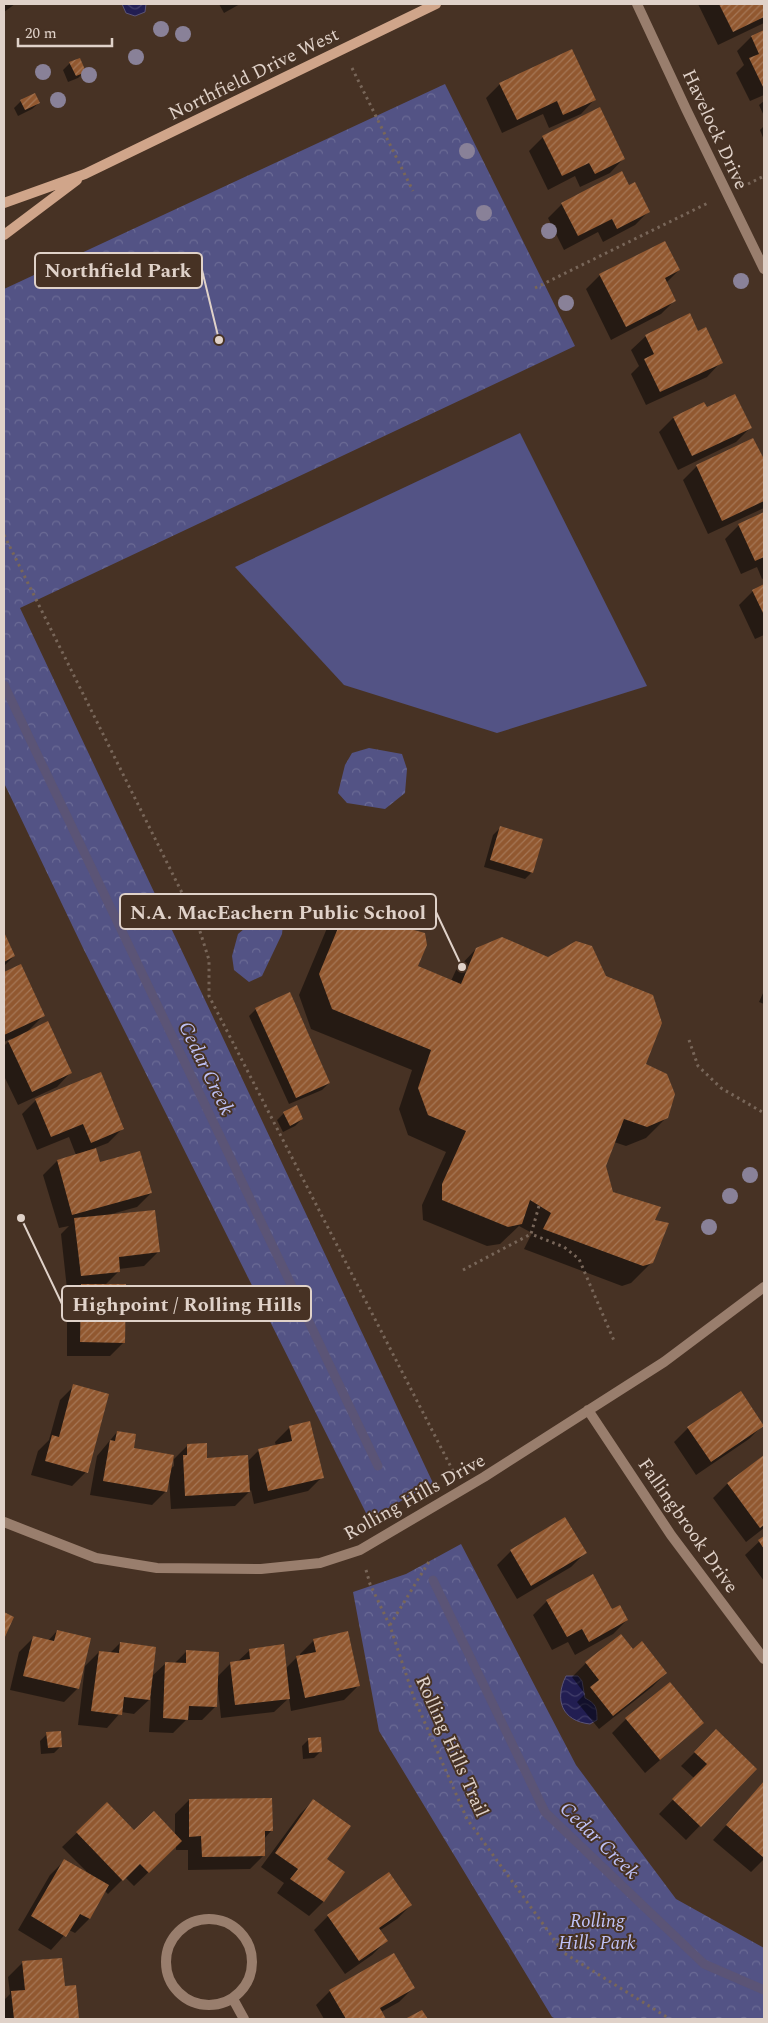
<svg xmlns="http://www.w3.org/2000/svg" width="768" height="2023" font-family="Spectral,serif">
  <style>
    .grass { fill: #535385 }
    .forest { fill: url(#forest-crowns) }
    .water { fill: url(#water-waves); stroke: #5b5476 }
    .shadow { fill: #0007 }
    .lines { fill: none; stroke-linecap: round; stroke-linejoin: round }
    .stream { stroke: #5b5476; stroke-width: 9 }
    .building { fill: url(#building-hatch) }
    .path { stroke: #786659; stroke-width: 3; stroke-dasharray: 2.5 4; stroke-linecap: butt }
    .minor { stroke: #997e6d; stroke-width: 10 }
    .secondary { stroke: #d0a58a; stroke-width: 10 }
    .tree { fill: #898198 }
    .labels { text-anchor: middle; stroke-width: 4; stroke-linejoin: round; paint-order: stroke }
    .street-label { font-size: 19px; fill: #e0d2c9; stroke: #473224 }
    .park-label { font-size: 19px; font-style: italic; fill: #bfc2f6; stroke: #473224 }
    .water-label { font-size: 20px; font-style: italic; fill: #bdc0f5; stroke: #473224 }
    .leader { fill: none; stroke: #e0d2c9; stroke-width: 2 }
    .callout-dot { fill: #e0d2c9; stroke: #473224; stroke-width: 2 }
    .callout { fill: #473224; stroke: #e0d2c9; stroke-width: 2 }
    .callout-label { font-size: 20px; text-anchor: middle; font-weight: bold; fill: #e0d2c9 }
  </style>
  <defs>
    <pattern id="forest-crowns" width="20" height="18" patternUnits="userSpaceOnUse" patternTransform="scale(1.25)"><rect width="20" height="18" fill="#535385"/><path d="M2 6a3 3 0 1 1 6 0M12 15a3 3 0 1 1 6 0" fill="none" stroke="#6b6b95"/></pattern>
    <pattern id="water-waves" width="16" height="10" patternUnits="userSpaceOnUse" patternTransform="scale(1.25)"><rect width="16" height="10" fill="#221e52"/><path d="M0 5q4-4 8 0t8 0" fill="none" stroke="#423e6a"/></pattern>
    <pattern id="building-hatch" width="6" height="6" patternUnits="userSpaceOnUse" patternTransform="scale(1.25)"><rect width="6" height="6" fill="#915830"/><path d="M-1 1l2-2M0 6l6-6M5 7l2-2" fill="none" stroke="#a57756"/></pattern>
  </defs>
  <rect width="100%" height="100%" fill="#473224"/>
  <path class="grass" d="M520,433L647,686L497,733L344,685L235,567Z"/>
  <path class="forest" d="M445,84L575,346L20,608L433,1483L369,1519L83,948L4,783V289Z
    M369,748L402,754L407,769L405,793L385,809L347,803L338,793L345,765L352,753Z
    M256,919L272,920L283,925L282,934L262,976L249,982L234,970L232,956L238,934Z
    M461,1544L576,1765L676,1899L764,1948V2019H556L552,2017L379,1731L353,1592L406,1574Z"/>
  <path class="water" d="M122,4H146L145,12L135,16L126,13Z
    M566,1676H578L582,1681L585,1698C596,1704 597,1707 597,1720L590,1724C562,1721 554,1700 566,1676Z"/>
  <path class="shadow" d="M4,4H15L4,12Z
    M219,4H240L224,13Z
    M698,4H764V23L718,45Z
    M764,31V95L750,101L736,73L744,65L737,51L751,37Z
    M70,63L85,71L78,78L68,82L63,70Z
    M500,84L595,99L581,114L549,128L543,114L502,133L486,98Z
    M21,101L39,103L32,109L18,116L14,108Z
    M764,101V116L759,105Z
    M764,126V140L760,130Z
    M543,137L624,158L610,173L580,187L575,176L548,190L529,151Z
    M562,204L649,211L635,225L603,242L598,232L564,250L548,218Z
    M679,270L666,283L675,300L661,314L611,340L586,289L600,275Z
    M698,332L721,362L707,377L646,405L631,374L639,366L631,350L646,336Z
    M706,409L750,428L736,442L678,470L659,432L673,418Z
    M764,460V508L708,534L683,480L697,466Z
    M764,513V578L762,579L757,567L741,574L725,539L739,525Z
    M764,585V635L755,639L739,605L753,591Z
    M500,828L532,872L525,879L484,867L493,835Z
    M350,900L409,930L417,966L451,981L456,970L476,949L644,1065L667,1117L646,1138L626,1146L614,1142L605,1166L612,1193L653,1221L652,1262L631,1283L622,1286L524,1249L532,1233L519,1226L500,1244L487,1246L423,1220L422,1205L446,1152L408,1135L399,1109L412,1070L311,1029L299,995L330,921Z
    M4,935L14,956L4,966Z
    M20,966L43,1016L26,1033L71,1072L57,1087L18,1105L4,1076V1046L12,1038L4,1042V974Z
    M764,991V1004L759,1002Z
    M256,1009L329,1083L322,1090L289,1104L249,1016Z
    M36,1100L122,1129L108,1143L95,1148L99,1164L151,1193L137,1207L108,1215L158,1252L144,1266L119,1269V1271L105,1285L124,1342L110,1356H67V1299L78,1288L67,1289L61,1234L69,1226L59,1228L43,1175L57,1161L76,1155L69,1137L37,1150L22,1114Z
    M284,1113L302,1119L295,1126L283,1132L277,1120Z
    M74,1386L86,1472L72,1486L31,1475L38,1451L49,1440L60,1400Z
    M309,1423L322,1477L308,1491L254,1504L251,1490L235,1506L171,1509L169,1478L166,1491L152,1505L90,1495L97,1456L117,1432L133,1449L170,1469L174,1466V1459L188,1445L206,1459L247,1462L259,1450L276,1446L275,1442L289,1428Z
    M763,1425L749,1439L696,1475L674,1442L688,1428Z
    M764,1457V1528L746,1542L713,1498L727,1484Z
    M764,1537V1581L745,1555Z
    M511,1551L585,1553L571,1567L517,1599L497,1565Z
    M592,1576L612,1611L627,1620L613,1634L575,1655L568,1642L552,1650L533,1615L547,1601Z
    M57,1631L78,1688L64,1702L10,1690L19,1652L33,1638L48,1641Z
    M314,1640L358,1686L344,1700L291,1711L289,1698L274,1712L221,1718L218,1689H216V1706L202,1720H186L173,1733L149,1732L151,1698L134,1714L121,1712L107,1728L78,1725L85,1666L99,1652L110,1653L120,1643L151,1677L166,1663H175L187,1651L217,1677L231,1663L237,1662L250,1650L285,1669L297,1657L300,1656V1654Z
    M633,1650L666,1673L652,1687L599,1729L577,1702L585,1694L572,1677L586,1663Z
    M626,1719L703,1723L645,1773L612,1733Z
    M716,1731L755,1769L686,1840L659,1814L694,1778L681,1766Z
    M47,1734L61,1746L54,1753L41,1754L40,1741Z
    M309,1739L321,1751L314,1758L303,1759L302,1746Z
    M764,1783V1859L751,1872L713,1840Z
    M189,1800L271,1831L264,1839V1855L250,1869L188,1870V1850H176V1846L134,1886L125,1877L108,1894L105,1891L89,1919L75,1933L69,1930L51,1950L18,1930L50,1875L64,1861L89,1874L62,1847L107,1804L134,1832L175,1836V1814Z
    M314,1800L325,1859L344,1873L323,1902L309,1916L277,1893L284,1883L261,1867L300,1814Z
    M411,1905L397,1919L379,1931L386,1941L372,1955L345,1974L314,1930L328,1916Z
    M61,1959L64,1988L75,1987L78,2019H4V2000L10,1994L8,1977L22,1963Z
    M413,1988L399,2002L381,2012L385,2019H324L316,2005L330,1991Z"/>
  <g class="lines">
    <path class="stream" d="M4,685L378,1466
      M433,1580L545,1812L704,1964L764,1990"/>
  </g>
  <path class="building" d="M719,4H764V17L733,32Z
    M764,30V89L749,58L759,54L751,36Z
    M572,49L596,100L563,115L557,101L517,120L499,83Z
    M80,58L86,72L76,76L69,62Z
    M35,93L40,103L25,110L20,100Z
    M600,107L625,159L595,174L589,163L562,176L542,136Z
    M622,171L629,185L635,182L650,212L617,229L612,219L578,236L561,203Z
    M665,241L680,270L665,278L676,301L626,327L599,274Z
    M690,313L698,331L706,327L723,363L660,392L644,359L654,354L645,335Z
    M735,394L752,428L692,456L673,417L704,402L707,407Z
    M753,438L764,459V501L722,521L696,465Z
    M764,512V557L755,561L738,524Z
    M764,584V615L752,590Z
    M500,826L543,839L533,873L490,860Z
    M362,896L409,912L410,929L425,933L427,945L418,966L461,984L476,948L502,937L548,957L576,941L592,946L606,976L653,995L662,1023L646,1064L667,1074L675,1094L668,1118L647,1127L624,1119L606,1166L613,1192L661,1207L655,1220L669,1223L653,1263L643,1266L543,1229L551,1213L530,1200L522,1224L508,1227L442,1200V1184L466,1131L428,1115L418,1088L431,1050L332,1009L319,974L350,899Z
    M4,932L15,956L4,962Z
    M21,964L45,1016L4,1035V972Z
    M290,992L330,1083L296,1098L255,1008Z
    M48,1021L72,1073L32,1092L8,1041Z
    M101,1072L124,1129L91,1143L83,1124L51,1137L35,1099Z
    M297,1105L303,1119L290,1126L283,1112Z
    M96,1148L100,1162L140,1151L152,1193L72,1215L57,1160Z
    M155,1210L160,1252L119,1257L120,1272L81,1276L74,1218Z
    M81,1284H126L125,1343L80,1342Z
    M73,1384L109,1394L88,1473L45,1461L52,1435L59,1437Z
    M741,1391L764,1426L711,1462L687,1427Z
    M310,1421L324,1478L268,1491L258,1449L292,1441L289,1426Z
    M117,1431L136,1434L134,1448L174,1455L167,1492L103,1481L110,1440L115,1441Z
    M207,1443V1458L248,1455L250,1492L185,1496L183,1455H187V1444Z
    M764,1455V1525L760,1528L727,1483Z
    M565,1517L587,1553L531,1586L510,1550Z
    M764,1536V1549L758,1540Z
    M593,1574L612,1609L620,1605L628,1620L589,1642L582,1629L567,1637L546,1600Z
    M4,1612L14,1617L4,1639Z
    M57,1630L91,1638L79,1689L23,1676L33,1636L54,1641Z
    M348,1631L360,1686L305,1698L296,1656L316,1652L313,1639Z
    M621,1634L633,1649L642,1641L667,1673L613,1716L590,1687L599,1680L585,1662Z
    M120,1642L156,1647L150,1700L124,1697L122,1715L91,1711L99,1651L119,1653Z
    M284,1644L290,1699L235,1705L230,1662L250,1659L249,1649Z
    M186,1650L219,1652L217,1707L189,1706L188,1720L163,1718L165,1662L186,1663Z
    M670,1682L704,1723L660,1760L625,1718Z
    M716,1729L757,1769L701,1827L672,1799L707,1764L694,1752Z
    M61,1731L62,1747L48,1748L46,1732Z
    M321,1737L322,1752L309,1753L308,1738Z
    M764,1781V1858L726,1825Z
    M272,1798L273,1831H265V1856L202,1857L201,1836L189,1837V1799Z
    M313,1799L351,1826L327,1859L345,1872L324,1902L290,1879L298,1869L275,1853Z
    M107,1802L134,1830L154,1811L182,1841L149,1873L140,1864L123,1881L76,1832Z
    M64,1859L109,1885L90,1919L80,1914L66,1937L31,1916Z
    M389,1872L412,1905L379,1928L388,1941L359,1961L327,1915Z
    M394,1953L415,1988L380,2008L386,2019H346L329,1990Z
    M62,1958L65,1986L76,1985L79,2019H14L11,1991L25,1990L22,1961Z
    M422,2010L428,2019H405Z"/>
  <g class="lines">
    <path class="path" d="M352,68L413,191
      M748,184L764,176
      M535,288L708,203
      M4,535L198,925L209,960V996L453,1471
      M689,1040L698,1066L721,1088L764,1113
      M539,1206L531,1234L564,1247L579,1259L615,1343
      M463,1270L531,1234
      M366,1570L370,1584L390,1626L414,1698L467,1819L564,1953L670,2019
      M390,1625L430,1560"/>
    <path class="minor" d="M637,4L686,109L764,269
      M588,1410L671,1535L764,1659
      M4,1522L96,1558L157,1568L261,1569L320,1563L360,1550L484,1477L664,1362L764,1287
      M166 1962a43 43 0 1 1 86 0a43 43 0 1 1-86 0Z
      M233,1999L244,2019"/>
    <path class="secondary" d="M4,203L85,174L436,4
      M4,235L77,180"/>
  </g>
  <g class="tree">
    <circle cx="161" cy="29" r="8"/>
    <circle cx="183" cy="34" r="8"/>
    <circle cx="136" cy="57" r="8"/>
    <circle cx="43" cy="72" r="8"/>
    <circle cx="89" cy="75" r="8"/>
    <circle cx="58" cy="100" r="8"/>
    <circle cx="467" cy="151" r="8"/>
    <circle cx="484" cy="213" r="8"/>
    <circle cx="549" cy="231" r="8"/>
    <circle cx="741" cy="281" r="8"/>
    <circle cx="566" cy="303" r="8"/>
    <circle cx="750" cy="1175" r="8"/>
    <circle cx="730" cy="1196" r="8"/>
    <circle cx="709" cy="1227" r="8"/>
  </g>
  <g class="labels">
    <g class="street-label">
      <text transform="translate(253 73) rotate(-26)" y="7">Northfield Drive West</text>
      <text transform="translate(716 129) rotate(65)" y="7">Havelock Drive</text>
      <text transform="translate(414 1496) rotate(-29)" y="7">Rolling Hills Drive</text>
      <text transform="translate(689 1525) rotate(55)" y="7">Fallingbrook Drive</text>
      <text transform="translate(453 1746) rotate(66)" y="7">Rolling Hills Trail</text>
    </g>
    <g class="park-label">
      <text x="597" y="1927">Rolling<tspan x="597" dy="22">Hills Park</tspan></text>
    </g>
    <g class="water-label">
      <text transform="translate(207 1068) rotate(64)" y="7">Cedar Creek</text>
      <text transform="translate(600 1840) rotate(44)" y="7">Cedar Creek</text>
    </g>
  </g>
  <path class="leader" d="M219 340L202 270M462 967L436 912M21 1218L62 1304"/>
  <g class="callout-dot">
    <circle cx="219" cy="340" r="5"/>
    <circle cx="462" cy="967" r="5"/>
    <circle cx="21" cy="1218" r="5"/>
  </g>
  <g class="callout">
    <rect x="35" y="253" width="167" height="35" rx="5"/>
    <rect x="120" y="894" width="316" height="35" rx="5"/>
    <rect x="62" y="1286" width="249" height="35" rx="5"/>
  </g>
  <g class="callout-label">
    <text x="118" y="277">Northfield Park</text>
    <text x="278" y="919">N.A. MacEachern Public School</text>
    <text x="187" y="1311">Highpoint / Rolling Hills</text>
  </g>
  <rect width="768" height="2023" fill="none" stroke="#e0d2c9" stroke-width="10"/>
  <path d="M18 38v8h94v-8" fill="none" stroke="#e0d2c9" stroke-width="2.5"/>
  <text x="25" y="38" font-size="15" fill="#e0d2c9" stroke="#473224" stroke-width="4" paint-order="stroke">20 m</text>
</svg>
